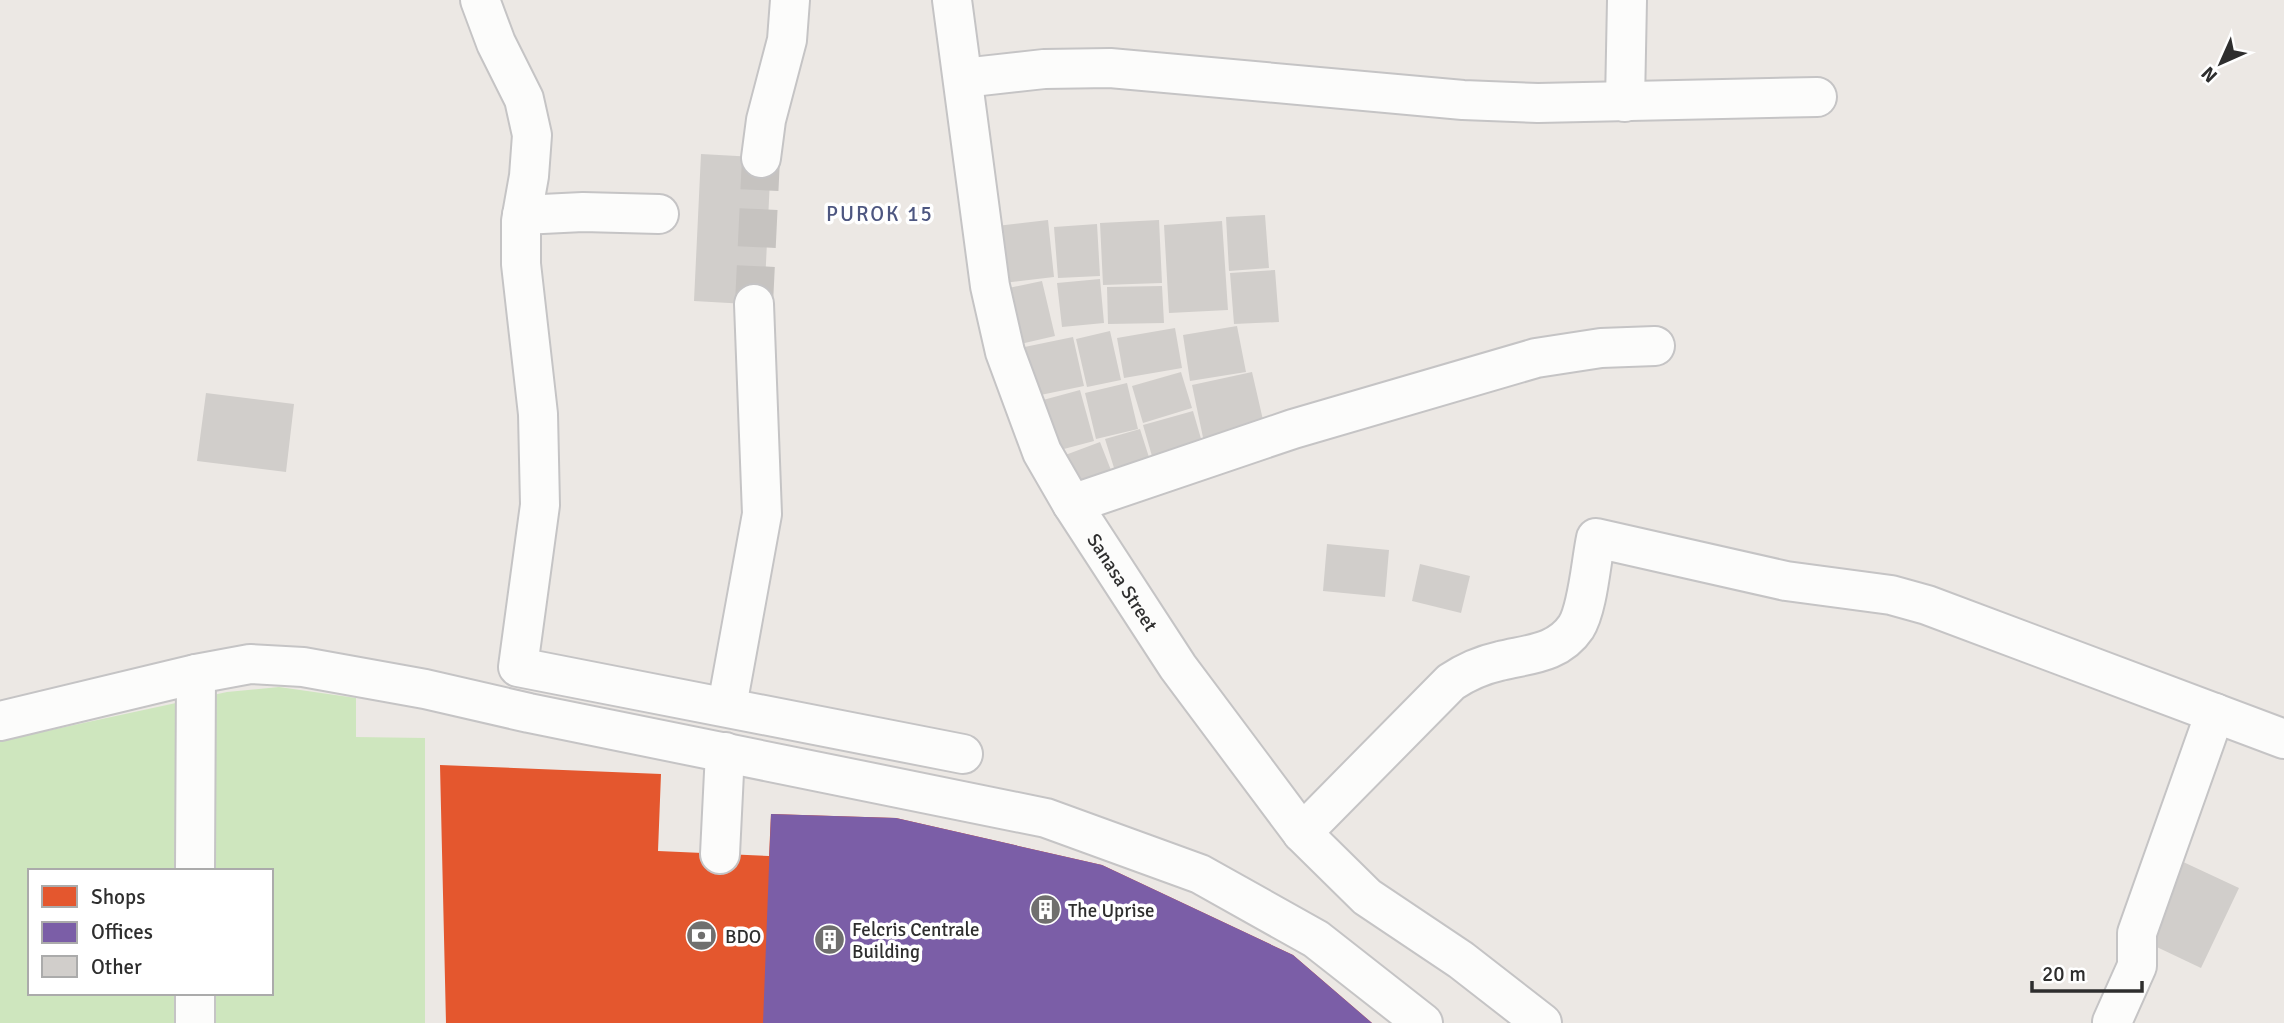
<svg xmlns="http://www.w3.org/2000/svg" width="2284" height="1023" font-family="Signika,sans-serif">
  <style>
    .green { fill: #cee6be; fill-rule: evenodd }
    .shops { fill: #e4572e }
    .offices { fill: #7b5ea7 }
    .building { fill: #d1cecb }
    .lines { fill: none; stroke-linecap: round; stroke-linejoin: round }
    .minor-tunnel { stroke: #c6c3c0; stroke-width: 38; stroke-dasharray: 38 19; stroke-linecap: butt }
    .minor-casing { stroke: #c5c4c5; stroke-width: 42 }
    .minor { stroke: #fcfcfb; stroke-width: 38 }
    .labels { text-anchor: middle; stroke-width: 7; stroke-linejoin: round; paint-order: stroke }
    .street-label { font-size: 19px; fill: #2e2e2e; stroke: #fff }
    .poi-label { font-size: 19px; fill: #2e2e2e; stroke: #fff; text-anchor: start }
    .neighbourhood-label { font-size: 21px; letter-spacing: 2px; fill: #4d5680; stroke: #fff }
  </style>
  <rect width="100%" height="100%" fill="#ece8e4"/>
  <path class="green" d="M279,687L356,698V737L425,738V1023H0V741L227,692ZM30,871H271V993H30Z"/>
  <path class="shops" d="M440,765L661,774L658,851L769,856L771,814L896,818L1102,865L1293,955L1372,1023H446Z"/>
  <path class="offices" d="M771,814L896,818L1102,865L1293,955L1372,1023H763Z"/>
  <path class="building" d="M701,154L771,158L764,305L694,301Z
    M1265,215L1269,268L1229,271L1226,217Z
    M1048,220L1054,277L995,284L988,227Z
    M1159,220L1162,283L1103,285L1100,223Z
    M1222,221L1228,310L1169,313L1164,225Z
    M1097,224L1100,276L1058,278L1054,227Z
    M1275,270L1279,322L1234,324L1230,273Z
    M1100,279L1104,323L1062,327L1057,283Z
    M1042,281L1055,336L1007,347L994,291Z
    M1162,286L1164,323L1108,324L1107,287Z
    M1237,326L1246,372L1190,381L1183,335Z
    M1175,328L1182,368L1124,378L1117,338Z
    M1110,331L1121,380L1087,387L1076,339Z
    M1073,337L1084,386L1026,398L1015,349Z
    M1181,372L1192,408L1143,423L1132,386Z
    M1252,372L1266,433L1205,447L1192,385Z
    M1127,383L1138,429L1096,439L1085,393Z
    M1080,390L1094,441L1045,454L1032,403Z
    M206,393L294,404L286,472L197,461Z
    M1193,411L1206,456L1156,470L1143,425Z
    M1140,429L1154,473L1119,484L1105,439Z
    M1100,442L1116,483L1075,499L1060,457Z
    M1327,544L1389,550L1385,597L1323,591Z
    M1420,564L1470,576L1461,613L1412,601Z
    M2179,860L2239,888L2201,968L2142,940Z"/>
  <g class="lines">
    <path class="minor-tunnel" d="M754,304L761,158"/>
    <defs>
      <g id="minor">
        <path d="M480,0L496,43L524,99L532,135L529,176L521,221V264L538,414L540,505L518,667L963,754"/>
        <path id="s1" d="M952,0L990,286L1005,352L1042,452L1072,504L1178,667L1302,833L1367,897L1461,960L1542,1023"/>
        <path d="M963,78L1044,69L1110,68L1463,100L1538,103L1817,97"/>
        <path d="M1625,102L1627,0"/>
        <path d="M761,158L766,120L787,40L790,0"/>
        <path d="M522,215L583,212L659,214"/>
        <path d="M1072,504L1293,429L1536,358L1601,348L1655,346"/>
        <path d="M727,706L762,514L754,304"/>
        <path d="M0,721L196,674L250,664L303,667L425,689L529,713L1046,818L1200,874L1316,939L1423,1023"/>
        <path d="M1302,833L1451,682C1466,672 1482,665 1500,661C1528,654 1558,654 1576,627C1588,608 1591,561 1596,538L1786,581L1891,595L1927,605L2284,739"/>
        <path d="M720,854L725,752"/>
        <path d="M195,871L196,674"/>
        <path d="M2112,1022L2137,966V933L2215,713"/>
        <path d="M195,1023V993"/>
      </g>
    </defs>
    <use href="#minor" class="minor-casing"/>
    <use href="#minor" class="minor"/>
  </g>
  <defs>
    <symbol id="building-disc" viewBox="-11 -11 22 22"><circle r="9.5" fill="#706f6e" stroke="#fff"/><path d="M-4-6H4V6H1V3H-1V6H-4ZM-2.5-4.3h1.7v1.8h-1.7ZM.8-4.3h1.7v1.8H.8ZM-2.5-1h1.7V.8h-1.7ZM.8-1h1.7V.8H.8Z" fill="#fff"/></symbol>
    <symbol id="bank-disc" viewBox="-11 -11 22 22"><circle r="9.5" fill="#706f6e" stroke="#fff"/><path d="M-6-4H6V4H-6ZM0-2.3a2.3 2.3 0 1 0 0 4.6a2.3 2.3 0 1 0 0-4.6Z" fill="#fff"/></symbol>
  </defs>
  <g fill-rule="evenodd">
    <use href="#building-disc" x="1028" y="892" width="35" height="35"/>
    <use href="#bank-disc" x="684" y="918" width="35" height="35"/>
    <use href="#building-disc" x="812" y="922" width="35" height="35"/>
  </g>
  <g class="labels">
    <g class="street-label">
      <text dy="7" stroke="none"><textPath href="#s1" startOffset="616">Sanasa Street</textPath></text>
    </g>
    <g class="poi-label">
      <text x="1068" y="917">The Uprise</text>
      <text x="852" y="936">Felcris Centrale<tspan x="852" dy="22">Building</tspan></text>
      <text x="725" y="943">BDO</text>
    </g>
    <g class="neighbourhood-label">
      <text x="880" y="221">PUROK 15</text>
    </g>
  </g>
  <rect x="28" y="869" width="245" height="126" fill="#ffffff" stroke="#ababab" stroke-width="2"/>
  <rect x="42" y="886" width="35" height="21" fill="#e4572e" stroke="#ababab" stroke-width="2"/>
  <text x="91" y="904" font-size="21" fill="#2e2e2e">Shops</text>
  <rect x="42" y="922" width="35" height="21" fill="#7b5ea7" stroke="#ababab" stroke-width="2"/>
  <text x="91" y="939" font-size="21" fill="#2e2e2e">Offices</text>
  <rect x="42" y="956" width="35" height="21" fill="#d1cecb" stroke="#ababab" stroke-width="2"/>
  <text x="91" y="974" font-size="21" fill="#2e2e2e">Other</text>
  <g transform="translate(2221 63) rotate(225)" stroke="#ffffff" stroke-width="5" paint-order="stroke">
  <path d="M0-5L12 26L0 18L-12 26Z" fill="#2e2e2e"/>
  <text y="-10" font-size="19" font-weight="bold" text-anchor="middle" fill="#2e2e2e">N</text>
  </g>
  <path d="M2032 981v10h110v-10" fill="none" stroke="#2e2e2e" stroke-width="3.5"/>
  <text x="2042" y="981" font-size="21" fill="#2e2e2e" stroke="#ffffff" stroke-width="5" paint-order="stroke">20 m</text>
</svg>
